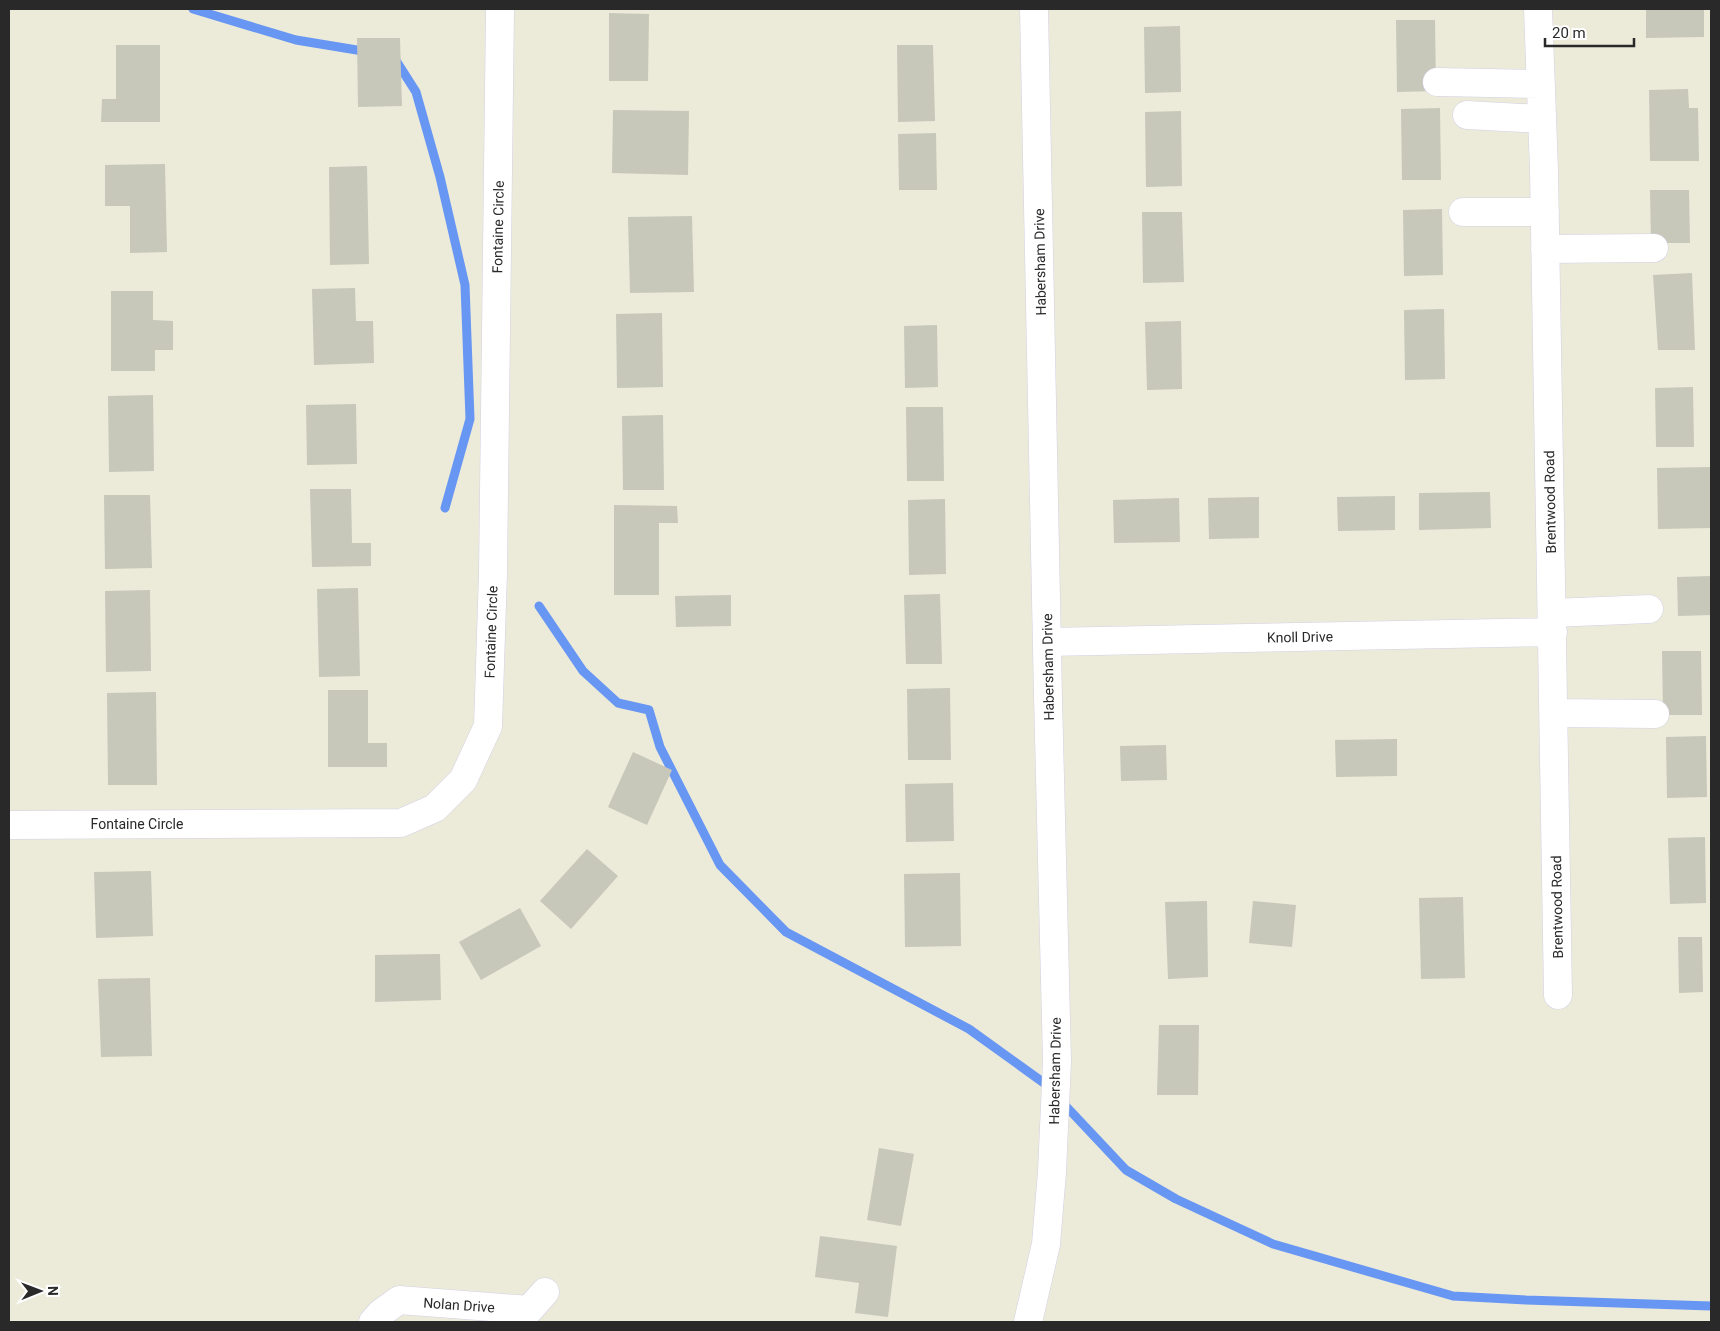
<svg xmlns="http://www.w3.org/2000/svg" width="1720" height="1331" font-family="Roboto,sans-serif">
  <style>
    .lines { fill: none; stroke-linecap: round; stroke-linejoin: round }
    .stream { stroke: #6896f3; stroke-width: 9 }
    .building { fill: #c7c7ba }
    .minor-casing { stroke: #d3cfe3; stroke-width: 29 }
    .minor { stroke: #fff; stroke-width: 28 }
    .labels { text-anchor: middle; stroke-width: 4; stroke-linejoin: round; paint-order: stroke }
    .street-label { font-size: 14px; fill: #292929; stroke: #fff }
  </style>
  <rect width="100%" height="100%" fill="#ecebda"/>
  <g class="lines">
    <path class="stream" d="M193,9L296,40L369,52
      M395,59L416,92L440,177L465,285L470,419L445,508
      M539,606L583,671L618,703L649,710L660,747L720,865L786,932L969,1029L1044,1083L1051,1090
      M1062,1102L1126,1170L1176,1199L1273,1244L1453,1296L1526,1300L1711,1306"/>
  </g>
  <path class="building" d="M1646,9H1704V37L1646,38Z
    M609,13L649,14L648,81H609Z
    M1396,20H1435L1436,91L1397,92Z
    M1180,26L1181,92L1145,93L1144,27Z
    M357,38H400L402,106L358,107Z
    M116,45H160V122H101L102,99H116Z
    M897,45H933L935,121L898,122Z
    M1688,89L1689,108H1698L1699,161H1650L1649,90Z
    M1440,108L1441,180H1402L1401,109Z
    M613,110L689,111L688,175L612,173Z
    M1181,111L1182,186L1146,187L1145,112Z
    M936,133L937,190H899L898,134Z
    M165,164L167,252L130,253V206H105V165Z
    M367,166L369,264L330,265L329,167Z
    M1650,190H1689L1690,243H1651Z
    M1442,209L1443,275L1404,276L1403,210Z
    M1142,212H1182L1184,282L1143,283Z
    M692,216L694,292L630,293L628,217Z
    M1692,273L1695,350H1658L1653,275Z
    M355,288L356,321H373L374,363L314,365L312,289Z
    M111,291H153V320L173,321V350H155V371H111Z
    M1444,309L1445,379L1405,380L1404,310Z
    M662,313L663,387L617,388L616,314Z
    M1181,321L1182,389L1147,390L1145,322Z
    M937,325L938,387L905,388L904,326Z
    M1693,387L1694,447H1656L1655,388Z
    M153,395L154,471L109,472L108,396Z
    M356,404L357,464L307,465L306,405Z
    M906,407H943L944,481H907Z
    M663,415L664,490H623L622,416Z
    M1711,467V528L1658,529L1657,468Z
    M310,489H351L352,543H371V566L312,567Z
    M1490,492L1491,528L1419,530V493Z
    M104,495H150L152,568L105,569Z
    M1395,496V530L1338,531L1337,497Z
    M1259,497V538L1209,539L1208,498Z
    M1179,498L1180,542L1114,543L1113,500Z
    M945,499L946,574L909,575L908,500Z
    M614,505L677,506L678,523H659V595H614Z
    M1711,576V615L1678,616L1677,577Z
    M358,588L360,676L319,677L317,589Z
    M150,590L151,671L106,672L105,591Z
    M940,594L942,664H906L904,595Z
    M731,595V626L676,627L675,596Z
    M1662,651H1701L1702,715H1663Z
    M950,688L951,760H908L907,689Z
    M328,690H368V743H387V767H328Z
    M156,692L157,785H108L107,693Z
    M1706,736L1707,797L1667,798L1666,737Z
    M1397,739V776L1336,777L1335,740Z
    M1166,745L1167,780L1121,781L1120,746Z
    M633,752L672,770L647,825L608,807Z
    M953,783L954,841L906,842L905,784Z
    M1705,837L1706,903L1670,904L1668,838Z
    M587,849L618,876L571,929L540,901Z
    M151,871L153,936L96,938L94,872Z
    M960,873L961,946L905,947L904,874Z
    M1463,897L1465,978L1421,979L1419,898Z
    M1207,901L1208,977L1168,979L1165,902Z
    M1253,901L1296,905L1292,947L1249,943Z
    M520,908L541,946L481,980L459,942Z
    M1678,937H1702L1703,992L1679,993Z
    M440,954L441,1000L375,1002V955Z
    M150,978L152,1056L101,1057L98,979Z
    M1159,1025H1199L1198,1095H1157Z
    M879,1148L914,1154L901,1226L867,1220Z
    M820,1236L897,1246L888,1317L855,1313L859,1283L815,1277Z"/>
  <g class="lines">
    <defs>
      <path id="minor" d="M1538,9L1544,170L1558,995
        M1437,82L1541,84
        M1467,115L1542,119
        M1463,212H1545
        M1545,249L1654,248
        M1553,613L1649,609
        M1048,642L1553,632
        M1554,713L1655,714
        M9,825L401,823L435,808L463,780L488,726L493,573L500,9
        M373,1322L381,1313L399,1300L529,1310L545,1292
        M1028,1322L1046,1244L1052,1172L1057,1061L1048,697L1034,9"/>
    </defs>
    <use href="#minor" class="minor-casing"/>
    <use href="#minor" class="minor"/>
  </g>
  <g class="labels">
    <g class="street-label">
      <text transform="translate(498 227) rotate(-89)" y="5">Fontaine Circle</text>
      <text transform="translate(1040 262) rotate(-91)" y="5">Habersham Drive</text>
      <text transform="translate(1550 502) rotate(-91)" y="5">Brentwood Road</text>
      <text transform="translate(491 632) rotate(-88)" y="5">Fontaine Circle</text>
      <text transform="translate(1300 637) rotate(-1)" y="5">Knoll Drive</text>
      <text transform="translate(1048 667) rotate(-91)" y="5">Habersham Drive</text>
      <text x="137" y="829">Fontaine Circle</text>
      <text transform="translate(1557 907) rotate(-91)" y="5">Brentwood Road</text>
      <text transform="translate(1055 1071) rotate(-89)" y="5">Habersham Drive</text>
      <text transform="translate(459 1305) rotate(4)" y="5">Nolan Drive</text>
    </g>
  </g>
  <rect width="1720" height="1331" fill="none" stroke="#292929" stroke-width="20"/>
  <g transform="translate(40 1291) rotate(89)" stroke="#ffffff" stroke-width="4" paint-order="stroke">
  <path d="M0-4L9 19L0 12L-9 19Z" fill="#292929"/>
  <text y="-8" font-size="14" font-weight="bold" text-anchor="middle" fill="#292929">N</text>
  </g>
  <path d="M1545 38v8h89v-8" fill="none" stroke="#292929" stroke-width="2.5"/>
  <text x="1552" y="38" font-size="15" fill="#292929" stroke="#ffffff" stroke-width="4" paint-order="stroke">20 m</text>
</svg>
